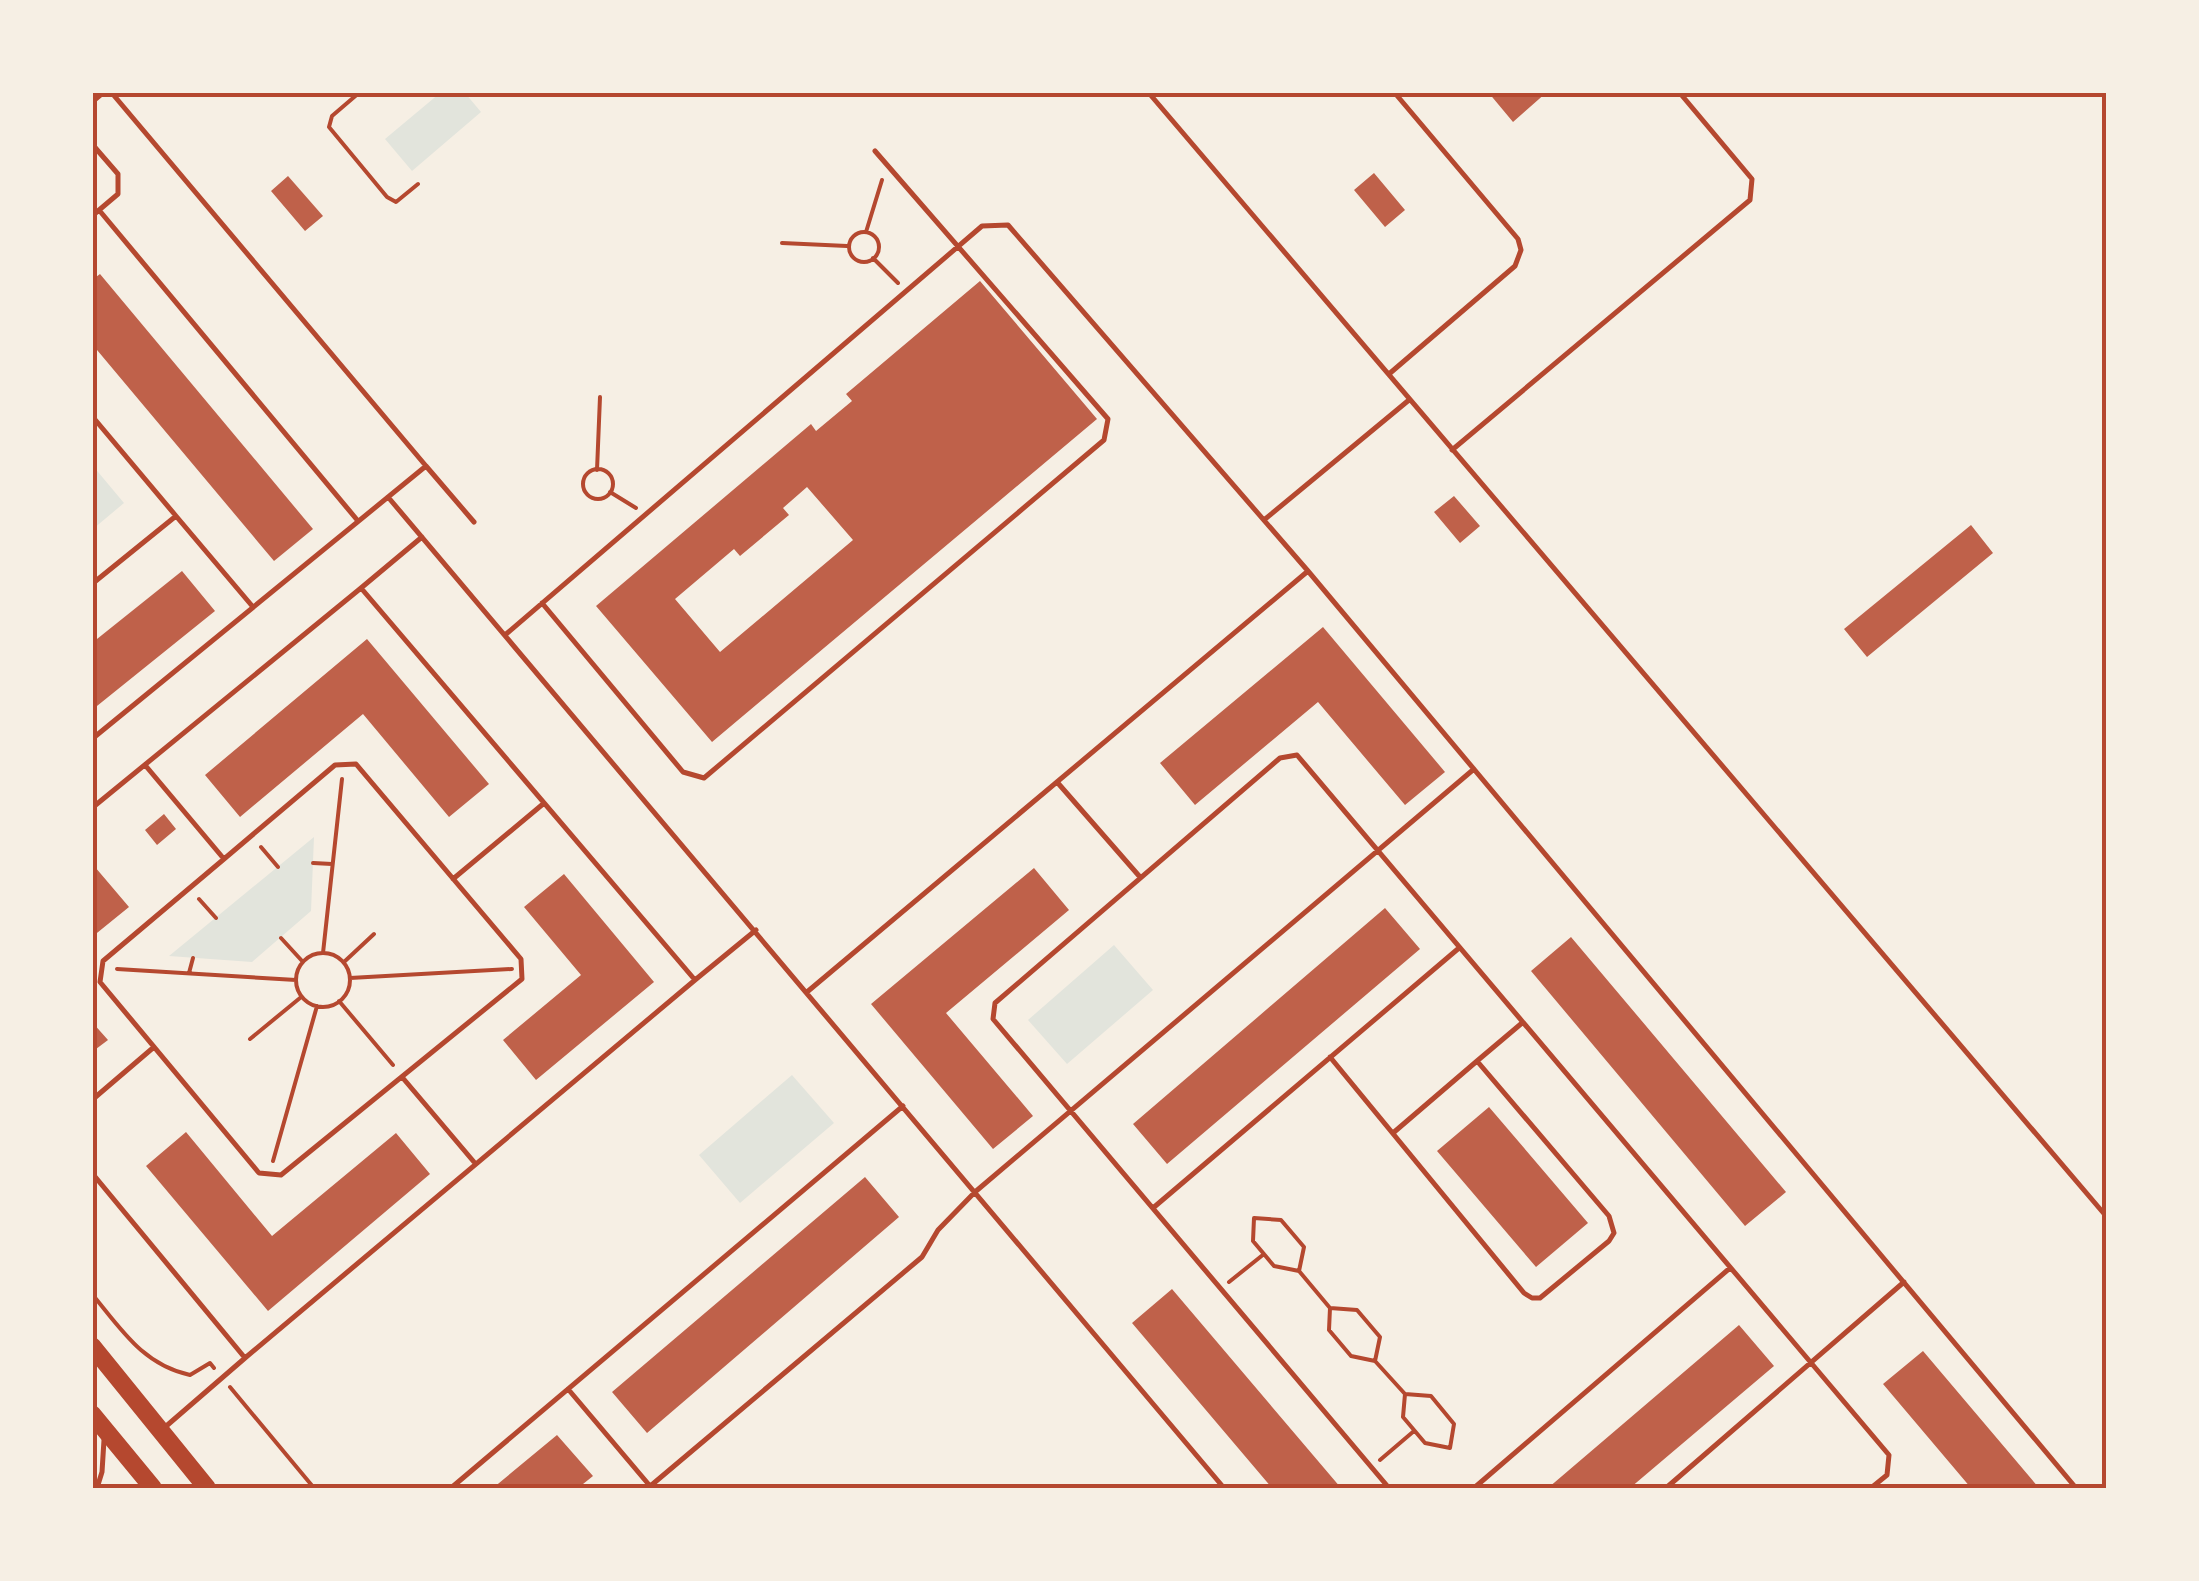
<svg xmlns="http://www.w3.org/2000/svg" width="2199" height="1581" font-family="'Alegreya Sans',sans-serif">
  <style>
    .green { fill: #e2e4dc }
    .building { fill: #bf614a; fill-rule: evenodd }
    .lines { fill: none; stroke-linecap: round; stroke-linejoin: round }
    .path { stroke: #b5482f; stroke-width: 4 }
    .service { stroke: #b5482f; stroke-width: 5 }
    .trunk { stroke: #b5482f; stroke-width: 18 }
    .neatline { fill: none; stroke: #b5482f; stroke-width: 4 }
  </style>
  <rect width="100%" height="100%" fill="#f6efe4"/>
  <path class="green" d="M440,93H465L481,112L412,171L385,139Z
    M93,466L124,503L93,529H92Z
    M314,837L311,911L252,962L169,956Z
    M1114,945L1153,990L1067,1064L1028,1020Z
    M792,1075L834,1123L740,1203L699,1155Z"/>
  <path class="building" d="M1488,92H1547L1513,122Z
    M1374,173L1405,210L1385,227L1354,190Z
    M288,176L323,216L305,231L271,191Z
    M100,274L313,529L274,561L92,344V280Z
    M980,281L1097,419L712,742L596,606L811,424L816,431L852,401L846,394ZM807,487L853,540L720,652L675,599L734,549L740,556L789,515L783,508Z
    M1454,496L1480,526L1460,543L1434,512Z
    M1971,525L1993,553L1867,657L1844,629Z
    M182,571L215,611L92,710V643Z
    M1323,627L1445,772L1405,805L1318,702L1195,805L1160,763Z
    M367,639L489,784L449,817L363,714L240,817L205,775Z
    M164,814L176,829L157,845L145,830Z
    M95,867L129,907L92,937V869Z
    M1034,868L1069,910L946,1013L1033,1116L993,1149L871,1004Z
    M564,874L654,982L536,1080L503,1040L581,975L524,907Z
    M1385,908L1420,949L1167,1164L1133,1124Z
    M1571,937L1786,1192L1745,1226L1531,971Z
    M92,1022L108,1040L92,1052Z
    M1489,1107L1588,1223L1536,1267L1437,1151Z
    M186,1132L272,1236L396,1133L430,1174L268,1311L146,1166Z
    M865,1177L899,1217L647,1433L612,1392Z
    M1172,1289L1341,1488H1272L1132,1323Z
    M1739,1325L1774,1366L1630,1488H1548Z
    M1923,1351L2039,1488H1971L1883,1384Z
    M557,1435L593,1476L578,1488H493Z"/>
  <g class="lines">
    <path class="path" d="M360,92L332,116L329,127L387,197L396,202L418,184
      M866,232L882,180
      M849 247a15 15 0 1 1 30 0a15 15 0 1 1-30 0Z
      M782,243L847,246
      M873,258L898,283
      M583 484a15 15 0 1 1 30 0a15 15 0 1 1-30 0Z
      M597,470L600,397
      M610,492L636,508
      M261,847L278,867
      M313,863L332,864
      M199,899L216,918
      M281,938L303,962
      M323,953L342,779
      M296 980a27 27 0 1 1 54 0a27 27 0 1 1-54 0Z
      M344,962L374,934
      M117,969L296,980
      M189,973L193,958
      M350,978L512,969
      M339,1001L393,1065
      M250,1039L300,998
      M273,1161L317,1006
      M1254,1218L1281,1220L1304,1247L1299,1271L1274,1266L1253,1241Z
      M1299,1271L1330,1308
      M1229,1282L1264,1254
      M92,1294C121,1329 143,1365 190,1375L210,1363L214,1368
      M1330,1308L1357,1310L1380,1337L1375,1361L1351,1356L1329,1330Z
      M1375,1361L1405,1394
      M230,1387L314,1488
      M1405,1394L1431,1396L1454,1424L1450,1448L1425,1443L1403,1417Z
      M1380,1460L1414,1431"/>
    <path class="service" d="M111,92L426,466
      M1148,92L2106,1216
      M92,102L104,92
      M92,144L118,174V194L92,216
      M99,210L358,521
      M1389,374L1515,266L1521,250L1518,239L1394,92
      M92,416L176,516
      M1452,450L1750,200L1752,179L1679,92
      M388,497L1224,1488
      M1264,520L1409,400
      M92,584L176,516L253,607
      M361,588L422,537
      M542,603L683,772L704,778L1104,440L1108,419L875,151
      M505,635L982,226L1008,225L1308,571L2076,1488
      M92,739L426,466L474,522
      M145,765L224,859L335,765L356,764L521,959L522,979L281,1175L259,1173L100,982L103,961L224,859
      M1057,782L1140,877
      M92,808L361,588L695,980L245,1358L92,1173
      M453,879L543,804
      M695,980L756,930
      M807,992L1308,571
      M1330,1057L1524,1293L1532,1298H1540L1609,1241L1614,1233L1609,1216L1477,1061L1522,1023
      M402,1077L474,1162
      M92,1100L154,1047
      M1393,1133L1477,1061
      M1153,1208L1459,948
      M568,1389L650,1486
      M164,1428L245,1358
      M97,1488L102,1472L104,1440
      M451,1488L903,1106
      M648,1488L922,1257L938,1230L975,1192L1474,769
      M1389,1488L993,1019L995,1003L1280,758L1297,755L1889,1455L1887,1475L1871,1488
      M1474,1488L1730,1268
      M1666,1488L1904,1282"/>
    <path class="trunk" d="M92,1346L207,1488
      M92,1414L153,1488"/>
  </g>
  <rect width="2199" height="1581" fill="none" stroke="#f6efe4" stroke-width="190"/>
  <rect x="95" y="95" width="2009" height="1391" class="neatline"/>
</svg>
